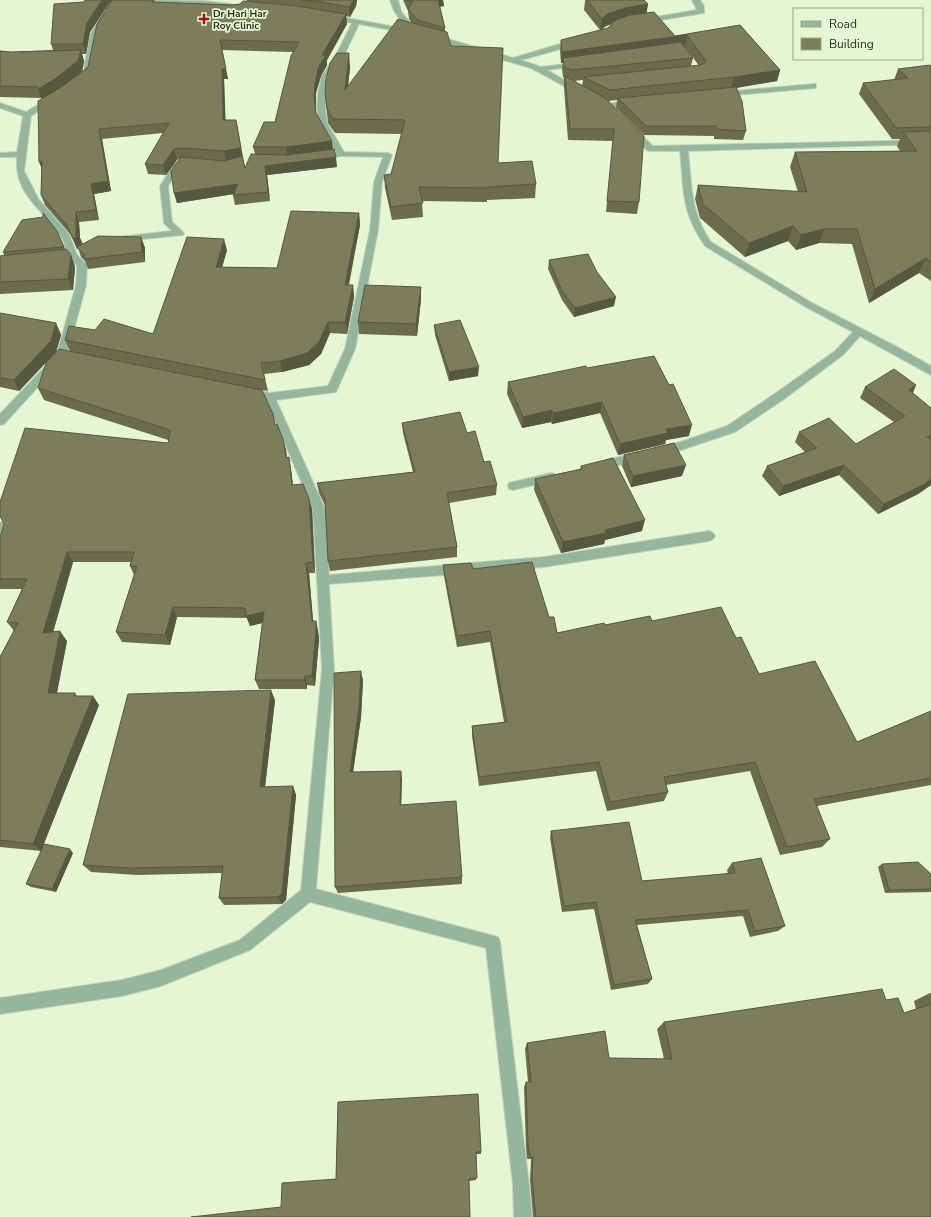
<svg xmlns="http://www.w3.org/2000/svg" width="931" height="1217" font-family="'Nunito Sans',sans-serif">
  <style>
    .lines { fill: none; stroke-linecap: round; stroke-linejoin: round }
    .minor-casing { stroke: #c3d3b4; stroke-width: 2 }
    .minor { fill: #96b59d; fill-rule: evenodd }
    .wall { fill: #6b6c4e; fill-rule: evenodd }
    .shaded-wall { fill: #575840 }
    .building { fill: #7c7d5b; stroke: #575840 }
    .poi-dot { fill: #a60e20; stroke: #e4f6d3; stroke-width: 1.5 }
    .labels { text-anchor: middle; stroke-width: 3.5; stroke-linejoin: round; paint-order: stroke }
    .far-poi-label { font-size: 10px; font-weight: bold; fill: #2b3225; stroke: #e4f6d3; text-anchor: start }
  </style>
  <rect width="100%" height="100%" fill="#e4f6d3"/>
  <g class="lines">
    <defs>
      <path id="minor" d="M144,0L204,1L231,4L235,6L231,8L204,5L144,4L140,2Z
        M390,0H398L401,11L418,33L417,35L359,24L345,53L330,76L326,93L325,107L327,123L344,152L388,153L392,155L382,182L378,230L355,349L336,392L276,400L325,509L329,575L544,557L709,531L713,533L715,536L713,539L709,541L544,567L329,584L334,669L316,889L498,937L500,942L529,1185L532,1217H514L513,1185L486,948L310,902L250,950L161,986L122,996L0,1014V998L122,980L161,970L240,940L301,890L322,669L313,509L266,400L244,395L243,392L244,389L248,388L270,393L328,386L345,349L370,230L374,182L383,157L341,156L320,159L316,157L320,155L336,152L319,123L317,107L318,93L322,76L337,53L352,23L331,19L327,17L331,15L407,29L394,11Z
        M692,0H700L704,6V13L643,23L639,21L643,19L697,10Z
        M102,15H108L109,17L99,33L92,67L88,69H85L84,67L91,33Z
        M432,36H438L513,58L573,40H579V44L521,60L541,67L582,62L583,64L579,66L547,70L582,90L581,92H575L531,68L432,40Z
        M813,84H816V88L723,96L719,94L723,92Z
        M49,98H55L56,100L31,116L24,171L39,200L69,234L77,255L87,265L86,285L67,355L4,424L0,425V414L57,354L76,285L77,266C75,263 71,260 69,257C65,250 65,242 61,236C42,208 14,195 17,157H0V153L17,152L23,116L0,108V103L26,112Z
        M633,100L637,102L636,104L607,108L603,106L607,104Z
        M629,129H635L653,146L931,140V144L688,151C692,185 690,212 711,242L812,303L899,348L931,366V375L860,336L843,355L784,399L735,432L681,450L660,455L656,454L655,451L656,448L680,442L727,426L776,393L835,351L853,332L806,307L705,246C681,211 684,191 680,151H648L629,133Z
        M181,160L185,163L180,168L168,186L172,222L184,233L183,235L114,242L113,240L117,237L172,231L164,223L160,186L174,164Z
        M638,452L642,453L643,456L642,459L600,470L596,469L595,466L596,463Z
        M551,473L555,474L556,477L555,480L513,490L509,489L508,486L509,483L513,482Z
        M0,522L4,523L10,534L4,553L0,555Z"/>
    </defs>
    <use href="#minor" class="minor-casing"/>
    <use href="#minor" class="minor"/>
  </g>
  <path class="wall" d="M85,0H154L155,2L232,5L240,4L247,1L246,0H357L356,6L350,17L346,16L347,24L327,60V65L321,76L316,93V113L333,149L337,167L267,175L270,201L235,205L233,195L234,194L177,203L174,193L179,159L177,160L166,175L148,174L145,164L163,133L102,139L111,191L94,194L99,220L79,222L80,238L83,244L141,237L145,248V262L88,269L85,261L81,257L78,248L77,249L71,235L45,205L41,195L42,169L41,98L0,97V51L11,52L53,50L51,44L84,2ZM110,2L88,67L82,72L84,61L82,54H86L90,32ZM222,50L293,52L275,122L253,147L255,154L245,168L225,120L224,79H228Z
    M403,0H443L444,6L440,7L445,28V32L498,163L536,184L535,198L487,200V202L422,201L423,217L392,220L385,188L384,175L391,174L402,134L335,133L328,123L325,93L350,67L348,86L412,23L409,19L408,11Z
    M585,0H644L648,4L646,13L675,36L740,25L780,70L777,81L737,88L746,131L743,140L714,139V136L644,135L616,108L617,100L609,101L639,202L637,214L606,212L613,141L568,140L564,88V78L563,77L562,69L563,63H561L560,51L561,40L600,30L584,10L585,1ZM612,23L608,28L601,30L606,26ZM685,46L699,66H691L693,58ZM583,80L582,86L574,81Z
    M931,66V281L919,273L869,303L852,244L819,243L796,250L788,241L745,257L700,218L695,199L698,185L798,192L790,167L795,152L900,151L897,146L900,139H892L859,94L863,83L894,80L898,69Z
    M359,213L360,225L349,285H353L354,297L347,334L330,333L321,354L309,365L282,372L264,374L268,391L262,390L275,425L286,450L287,458L291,469L293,485L309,499L312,509L315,573H309L313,621H316L318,631L319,639L315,686L307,685V689H259L255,680L262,623L250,626L247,618L177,617L170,645L122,642L116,632L134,575L130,566L131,562H73L53,632L67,641L57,693H75L77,696L99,705L41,851L0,847V657L14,631L7,622L22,589H0V538L168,443V440L44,400L38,388L70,351L65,340L95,330L153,334L227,250L222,267L277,268Z
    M57,231L65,249L71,255L75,267L73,290L0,294V256L4,255L3,252Z
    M549,260L597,272L614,306L574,317L562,300L548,269Z
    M421,287V299L417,336L359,334L358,322Z
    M0,313L56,323L61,335L56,352L19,391L0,387Z
    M434,325L478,376L449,381L435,335Z
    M587,368L689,436L666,440L665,444L618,455L600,413L552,424L551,422L522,428L507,394L508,382Z
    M916,385L913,393L931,408V485L918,494L878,514L839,475L779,496L762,476L767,466L805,452L795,442L799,432L856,444L894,422L860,398L865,387Z
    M402,423L467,433L484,462L497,485L496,495L449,503L457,547V557L330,571L328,561L325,505L319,493L317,483L413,472L403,433Z
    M624,455L682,476L631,487L622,466Z
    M581,466L642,531L605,540L604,544L561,553L534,490L535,479L580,469Z
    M443,565L473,569L549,617L557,633L605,625L652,621L736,638L759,674L857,742L931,711V785L817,806L830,839L822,847L780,855L750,771L666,785L668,792L664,801L607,811L596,771L479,786L472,736V726L504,722L490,642L457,647L444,576Z
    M363,680L361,717L353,772L402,778L401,805L462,877V884L338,893L335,887Z
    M275,700L265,787L293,786L296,795L286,900L282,904L224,905L219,898L222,873L137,875L91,872L83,865Z
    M551,831L642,881L728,874L727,870L732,863L785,926L778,931L750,937L743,916L637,925L652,979L648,984L611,990L594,909L562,912L550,838Z
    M73,853L56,892L31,887L26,884Z
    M882,864L931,874V892L885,893L878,867Z
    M930,993H931V1217H533L530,1180L531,1159H527L526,1148L524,1087L526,1082H528L525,1049L527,1043L609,1058L664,1059L657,1029L664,1022L886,1000L904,1013L916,1009L914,1001Z
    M338,1102L481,1152V1154H476V1180L281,1207L336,1179Z"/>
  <path class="shaded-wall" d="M102,0H124L110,2L90,32L86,54L83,44L87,23Z
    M354,0H357L356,6L350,17L349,7Z
    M438,0H443L444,6L438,7Z
    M648,4L646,16L624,20L606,26L600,31L602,19L607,14L625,8Z
    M346,14L347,24L327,60V65L321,76L316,93V107L314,97L315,83L322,55Z
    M687,35L685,46L563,62V58V63H561L562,52Z
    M220,40L228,79H224L226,130L223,120Z
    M81,50L84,61L82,72L59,90L42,100L38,89Z
    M349,53L350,67L346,104L345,90Z
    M780,70L777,81L731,88L734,77Z
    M236,120L247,178L226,161L224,151Z
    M99,129L102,139L111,191L94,194L99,220L96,210L91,184Z
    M332,141L333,151L288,158L286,147Z
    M174,149L177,160L166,175L163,165Z
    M336,157L337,167L267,175L270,201L268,192L265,166Z
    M42,161L43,172L39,162Z
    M238,184L240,193L177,203L174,193Z
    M76,212L79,222L80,238L83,246L77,247L78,248L77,249L73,239L76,236Z
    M359,213L360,225L346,296L345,285Z
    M793,226L788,241L745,257L749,243Z
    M824,229L819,243L796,250L801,235Z
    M141,237L145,248V262L142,252Z
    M224,239L227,250L219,278L216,267Z
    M71,255L75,267L73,290L68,279Z
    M926,258L919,273L869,303L875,289Z
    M353,285L354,297L347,334L345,322Z
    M421,287V299L417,336L416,324Z
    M616,297L614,306L574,317L575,308Z
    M328,322L330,333L321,354L309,365L282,372L280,361Z
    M56,323L61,335L56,352L19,391L14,380Z
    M479,367L478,376L449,381V372Z
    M916,385L911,396L909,390Z
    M602,402L600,413L552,424L553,413Z
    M552,410L551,422L522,428L523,417Z
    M692,425L689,436L666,440L665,444L618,455L620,444L666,429Z
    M283,439L286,450L288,469L286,458Z
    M289,457L291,469L294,496L292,485Z
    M686,465L682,476L631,487L633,476Z
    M844,465L839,475L779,496L783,486Z
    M931,479V485L918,494L878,514L884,504Z
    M309,499L312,509L315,573L313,562Z
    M645,520L642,531L605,540L604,544L561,553L563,542L605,530Z
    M67,552L73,562L50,643L43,633Z
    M306,563L309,573L314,631L312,621Z
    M173,607L177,617L170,645L165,635Z
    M264,612L267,622L250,626L246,616Z
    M316,621L318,631L319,639L315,686L312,676Z
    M60,631L67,641L55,702L48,693Z
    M361,671L363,680L361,717L352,780L350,772Z
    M305,676L307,685V689L304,680Z
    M271,690L275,700L264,796L260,787Z
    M93,696L99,705L41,851L33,844Z
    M401,771L402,778L401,813L400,805Z
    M293,786L296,795L286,900L282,904L278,897Z
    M70,849L73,853L56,892L52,889Z"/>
  <path class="building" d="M85,0H102L87,23L83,44H51L54,4L84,2Z
    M112,0H153L152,2L232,5L240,4L243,1L297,6L346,14L322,55H326L319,66L315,83L314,97L316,113L332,141L286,147H253L264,122H275L291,56L299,42L220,40L226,69H222L223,120H236L241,148L224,151L183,148L174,149L163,165L145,164L169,123L99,129L108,181L91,184L96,210L76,212V236H79L73,239L67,225L41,195L42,161L39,162L38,101L63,86L88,67L97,24Z
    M303,0H354L349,7L316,1Z
    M407,0H438L445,28L417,20L408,9L413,1H408Z
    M587,0H644L648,4L625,8L607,14L602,19Z
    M654,12L675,36L740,25L780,70L734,77L610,90L583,77L700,65L705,63L706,61L687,35L562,52L561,40L608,28L614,21L630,15Z
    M398,19L447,32L451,46L503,48L498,163L532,161L536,184L487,187V188L419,187L423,203L391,207L384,175L391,174L405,120L333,119L327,109L325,93L326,80L330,63L337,53H349L345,90Z
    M681,42L693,58L571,70L564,66L563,58Z
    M81,50L78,61L55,79L38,89V87L0,86V51L11,52Z
    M930,65L931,66V127L896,128L863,83L908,78L898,69Z
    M565,76L605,98L644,136L639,202L607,201L614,129H570Z
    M736,87L742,101L746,131L716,129V126H646L618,98Z
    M931,131V262L926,258L875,289L857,229H824L801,235L793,226L749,243L703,204L698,185L807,192L795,152L917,151L903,132Z
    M334,149L336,157L265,166L268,192L233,195L238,184L174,193L171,171L181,157L224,161L242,156L245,168L251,154L287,155Z
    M291,211L359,213L345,285H353L345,322H328L319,342L307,353L280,361L261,363L265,380L65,340L69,326L95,330L104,319L153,334L187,237L224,239L216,267L277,268Z
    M43,213L57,231L64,247L3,252L22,220L43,217Z
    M98,236L141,237L142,252L84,259V254L77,247Z
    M66,249L71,255L68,279L0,282V256Z
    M588,254L597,272L616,297L575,308L562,291L549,260Z
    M365,285L421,287L416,324L358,322Z
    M0,313L56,323L51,341L14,380L0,378Z
    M460,320L479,367L449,372L434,325Z
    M59,349L262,390L273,414L275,425L277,424L283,439L286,458L289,457L292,485L303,484L309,499L313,562L306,563L312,621H316V630L312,676H305L304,680H255L264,612L246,616L245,608L173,607L165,635L116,632L137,566H130L134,552H67L43,633L60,631L48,693H75L74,696H93L33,844L0,840V657L18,623L7,622L27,579H0V538L4,524L0,516V502L25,428L168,443L170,430L38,388L46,363Z
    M654,356L669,385L673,384L692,425L666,429L668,433L620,444L602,402L553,413L552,410L523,417L508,382L586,366L587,368Z
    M894,369L916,385L909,390L931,408V435L927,437L931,440V479L925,484L884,504L844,465L783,486L767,466L817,448L799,432L829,418L856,444L905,416L865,387Z
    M460,412L467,433L475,431L484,462L490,461L497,485L447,493L457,547L328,561L325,499L317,483L415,472L402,423Z
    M674,443L686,465L633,476L624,455Z
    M613,458L645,520L605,530L606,533L563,542L535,479L582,469L581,466Z
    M532,562L549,617H554L557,633L604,623L605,625L650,616L652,621L721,607L736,638L741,637L759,674L815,661L857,742L931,711V778L814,799L830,839L787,847L755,762L664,777L668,792L610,802L599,762L479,777L472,726L507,722L490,631L457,636L443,565L471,563L473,569Z
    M361,671L359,708L350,772L401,771L400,805L456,801L462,877L335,887L334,673Z
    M271,690L260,787L293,786L282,893L278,897L219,898L223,866L130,868L83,865L128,694Z
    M629,822L642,881L735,873L732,863L761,858L785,926L755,931L748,910L635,920L652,979L614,985L596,902L564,906L551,831Z
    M44,844L70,849L52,889L26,884Z
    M918,862L931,874V889L889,890L882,864Z
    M882,989L886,1000L898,998L904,1013L931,1004V1217H535H536L532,1178L533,1157H530L528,1145L526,1082H531L527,1043L605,1031L609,1058L672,1059L664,1022Z
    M478,1094L481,1152H476L477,1178L469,1179L470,1217H191L281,1207L282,1183L336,1179L338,1102Z"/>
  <path class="poi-dot" d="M202 13h4v4h4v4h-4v4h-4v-4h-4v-4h4z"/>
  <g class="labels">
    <g class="far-poi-label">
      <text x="213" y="17">Dr Hari Har<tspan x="213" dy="12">Roy Clinic</tspan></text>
    </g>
  </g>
  <rect x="793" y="8" width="130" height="52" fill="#e4f6d3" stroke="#9aa88d"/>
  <rect x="801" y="21" width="20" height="6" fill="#96b59d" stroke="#9aa88d"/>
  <text x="829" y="28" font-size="12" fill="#2b3225">Road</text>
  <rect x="801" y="38" width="20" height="12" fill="#7c7d5b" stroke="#9aa88d"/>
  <text x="829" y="48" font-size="12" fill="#2b3225">Building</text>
</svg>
